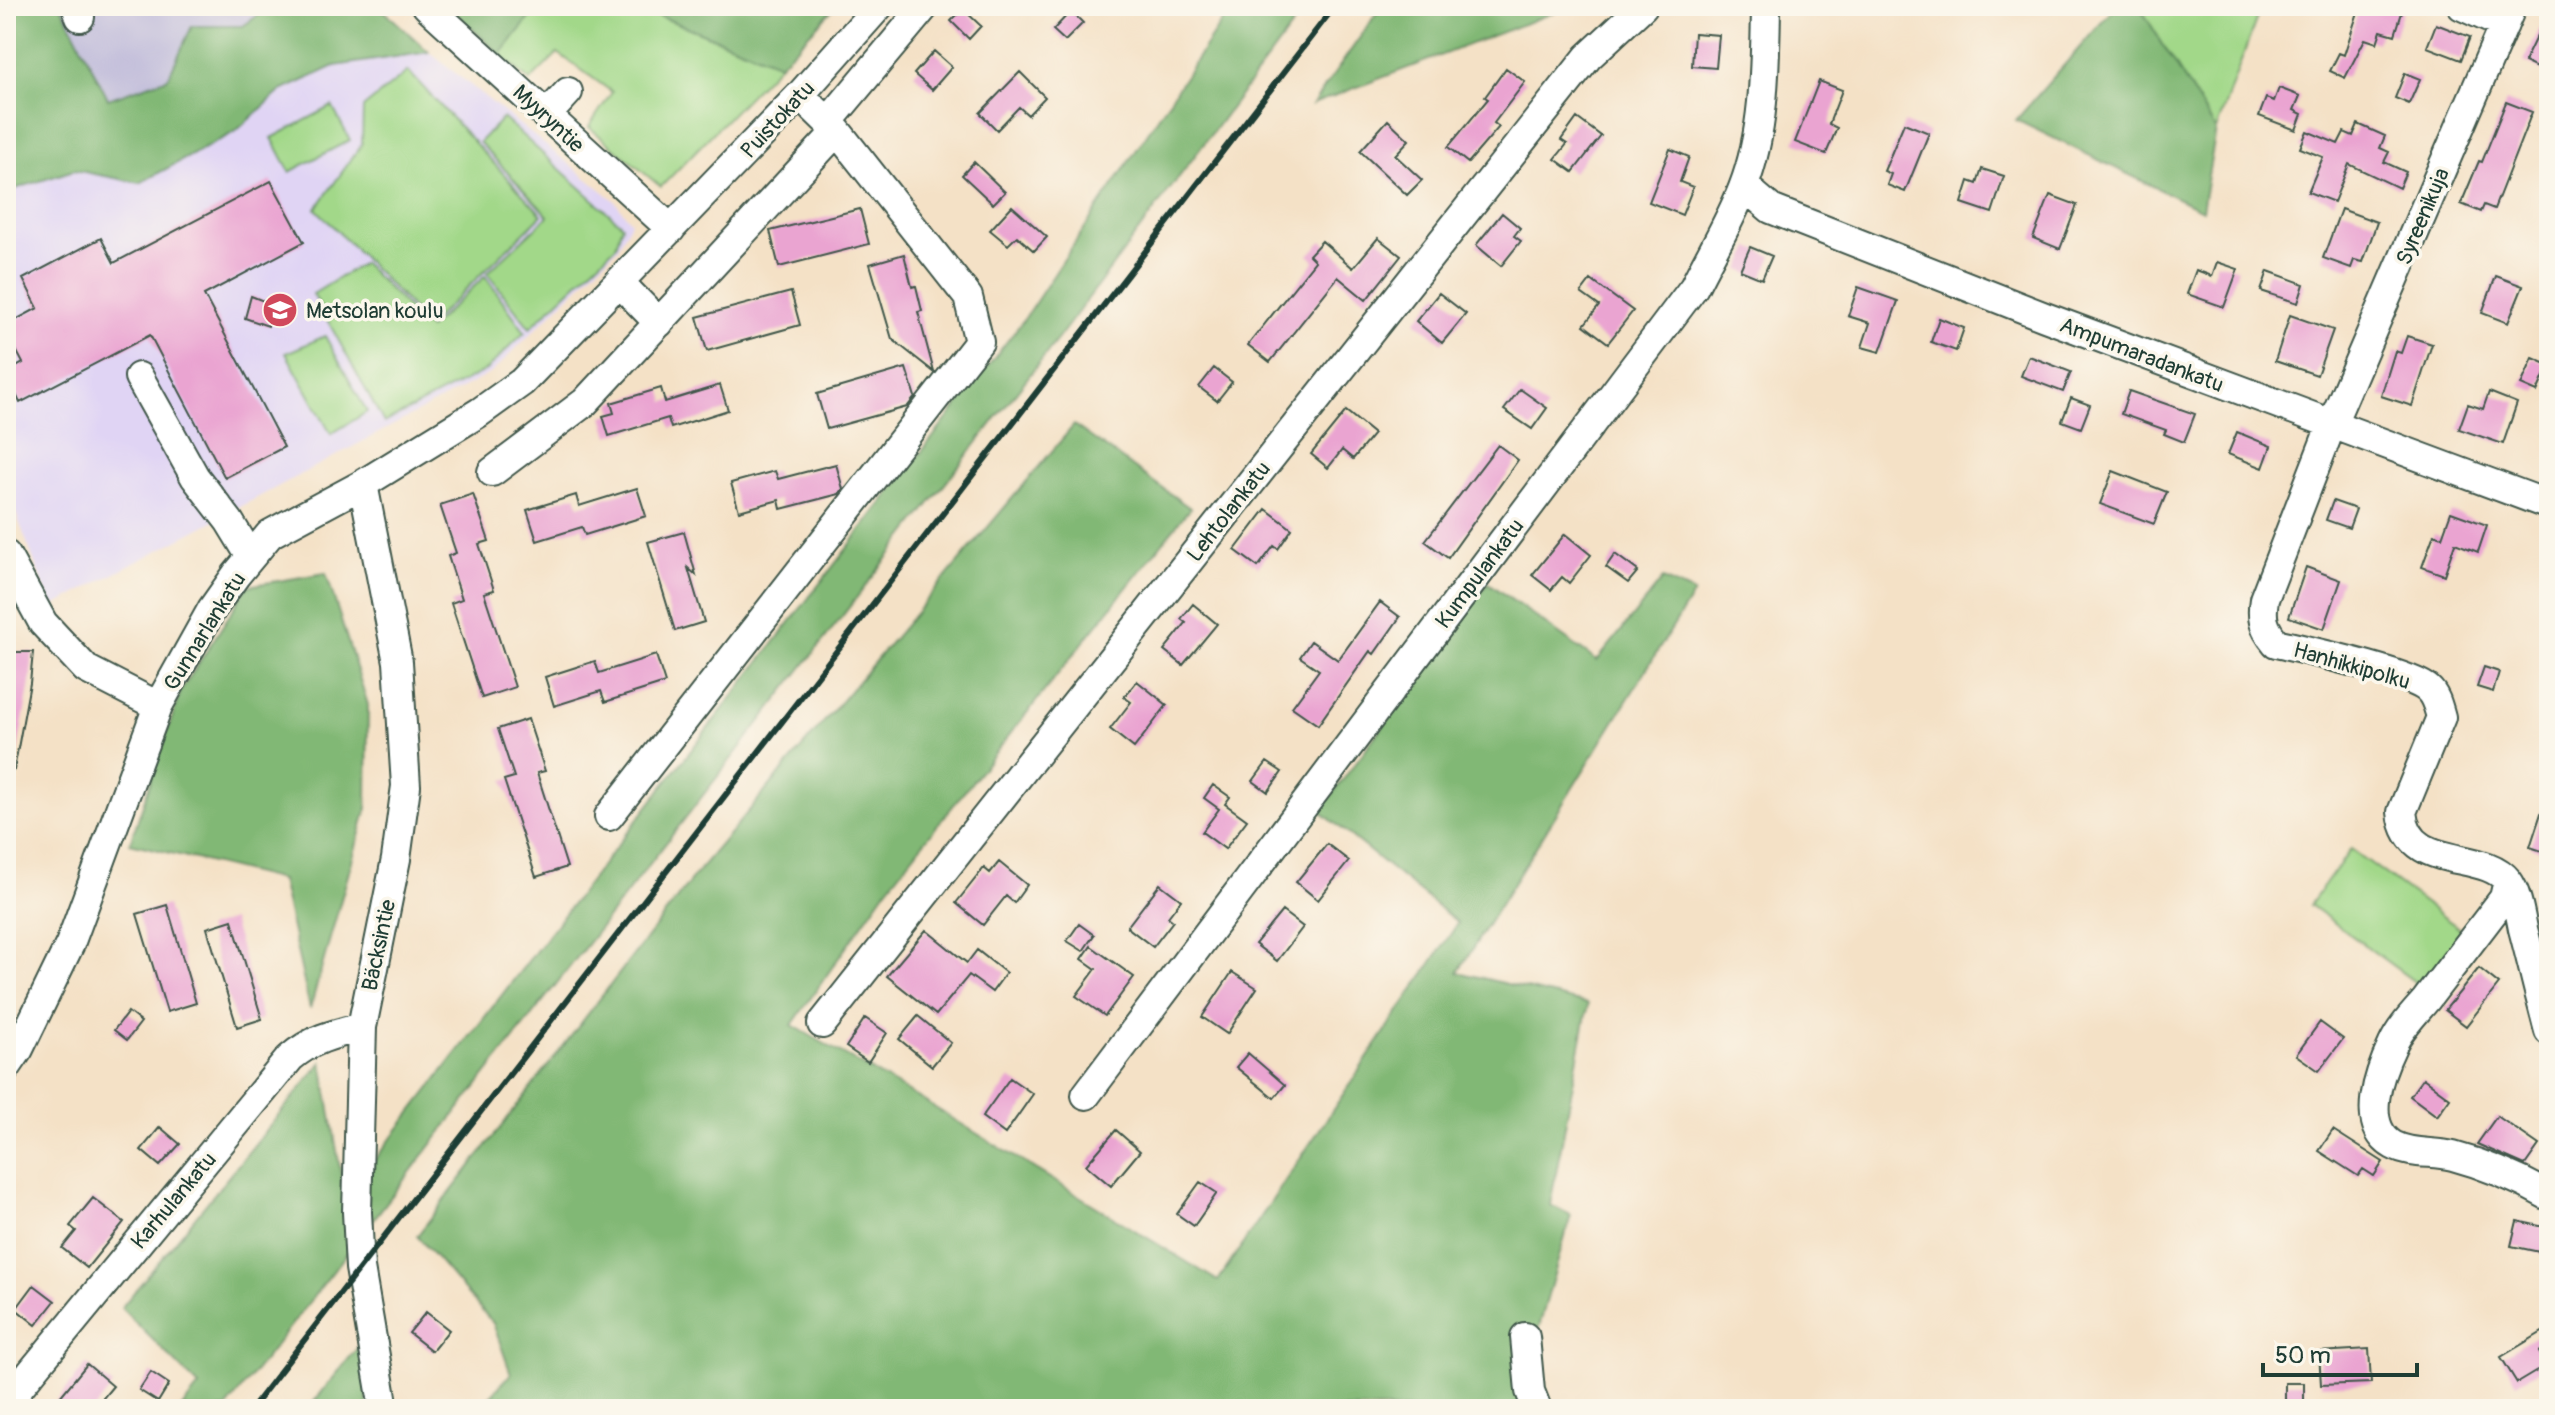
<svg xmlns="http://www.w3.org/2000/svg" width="2555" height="1415" font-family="Pangolin,sans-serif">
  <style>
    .built { fill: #e0d4f4 }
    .industrial { fill: #c4c0db }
    .green { fill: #a2d889; stroke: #608a5e; stroke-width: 2 }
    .forest { fill: #81b875; stroke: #507a54; stroke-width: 2 }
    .building { fill: #eaa4d1 }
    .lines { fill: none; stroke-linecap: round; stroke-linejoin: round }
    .minor-casing { stroke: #3f564a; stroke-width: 32 }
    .minor { stroke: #fff; stroke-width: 28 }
    .rail { stroke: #1f3d34; stroke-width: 6 }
    .labels { text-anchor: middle; stroke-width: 7; stroke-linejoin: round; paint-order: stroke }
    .street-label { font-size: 22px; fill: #1f3d34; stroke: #fbf7ec }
    .poi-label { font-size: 22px; fill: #1f3d34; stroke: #fbf7ec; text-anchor: start }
  </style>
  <rect width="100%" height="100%" fill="#fbf7ec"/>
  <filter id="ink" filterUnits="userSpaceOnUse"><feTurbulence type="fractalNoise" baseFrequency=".0125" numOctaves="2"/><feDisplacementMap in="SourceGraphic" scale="16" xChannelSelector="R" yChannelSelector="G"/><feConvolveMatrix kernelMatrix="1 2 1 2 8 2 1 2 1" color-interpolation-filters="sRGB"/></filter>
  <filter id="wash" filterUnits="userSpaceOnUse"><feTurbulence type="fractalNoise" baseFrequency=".006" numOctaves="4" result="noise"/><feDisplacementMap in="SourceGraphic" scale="32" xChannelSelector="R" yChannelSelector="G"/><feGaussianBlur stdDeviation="1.8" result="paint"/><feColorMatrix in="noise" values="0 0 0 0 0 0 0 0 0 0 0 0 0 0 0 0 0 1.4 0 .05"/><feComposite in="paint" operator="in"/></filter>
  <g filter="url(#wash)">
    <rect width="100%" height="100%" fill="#f4e1c6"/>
    <path class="built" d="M429,52L614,200L631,222L618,248L491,373L52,607L6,488V192L74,170L140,183L235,132L281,91L335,66Z"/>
    <path class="industrial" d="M61,6H271L243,26L193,27L168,78L108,99Z"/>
    <path class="green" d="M634,6L780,64L661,187L589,127L612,92L558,53L530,81L500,55L538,7Z
      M2139,6H2261L2216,130Z
      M408,71L542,215L429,325L316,209L362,144L363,108Z
      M332,106L350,140L290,172L272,138Z
      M503,118L622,225L616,246L530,328L487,273L548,216L479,142Z
      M363,263L429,329L485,276L525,332L486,370L384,423L313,294Z
      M325,336L367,412L331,434L286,353Z
      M2351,849L2471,937L2430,993L2310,905Z"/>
    <path class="forest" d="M6,6H61L108,99L168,78L192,26H243L271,6H379L429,52L335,66L281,91L235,132L140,183L74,170L6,192Z
      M448,6H555L538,7L500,55Z
      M634,6H823L832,10L780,64Z
      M1232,6H1307L1060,336L226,1409H181L199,1386L121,1308L322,1062L345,1198L1025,318Z
      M1382,6H1571L1313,104Z
      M2116,6H2139L2216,130L2202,210L2016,120Z
      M1074,425L1190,508L886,890L792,1025L919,1098L1218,1281L1458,923L1320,811L1488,583L1597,661L1663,579L1694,593L1458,972L1588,1004L1550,1205L1571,1215L1539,1327L1518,1334L1527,1409H443L484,1403L511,1374L493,1323L417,1236L699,870Z
      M326,573L368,705L367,808L310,1009L281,880L130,843L181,691L248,586Z
      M363,1341L368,1409H308Z"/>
    <g id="blocks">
      <path class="building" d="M2360,6H2404L2395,35L2381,31L2377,43L2365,39L2345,78L2330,71L2339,53L2344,55Z
        M963,9L981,26L969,39L951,21Z
        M2549,10V74L2524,62Z
        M1071,11L1083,23L1065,41L1053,30Z
        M2436,24L2470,37L2461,60L2427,47Z
        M1694,33L1719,35L1716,68L1692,66Z
        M934,51L952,67L932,90L914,74Z
        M1506,68L1525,82L1494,123L1499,127L1468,163L1448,147L1488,99L1485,97Z
        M1020,72L1045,97L1028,115L1019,107L997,130L980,113Z
        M2405,73L2420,79L2409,104L2395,98Z
        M1819,81L1842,90L1829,124L1837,128L1826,154L1795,142Z
        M2279,88L2300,96L2294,110L2302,114L2296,130L2259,116L2266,98L2274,101Z
        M2506,102L2532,112L2494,209L2484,205L2481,212L2461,204L2479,161L2482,162Z
        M1577,118L1601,136L1573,172L1555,159L1567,144L1561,140Z
        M1388,120L1409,140L1395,155L1422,180L1407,195L1360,151Z
        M1904,123L1929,133L1905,192L1887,185L1891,174L1884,171Z
        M2358,124L2385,136L2380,148L2389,152L2384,162L2406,172L2399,188L2349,164L2334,202L2308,192L2323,157L2300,148L2307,131L2338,144L2344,132L2353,136Z
        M1670,149L1689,157L1680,182L1693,187L1682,215L1649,202Z
        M974,162L1005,192L993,204L962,175Z
        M1982,169L2004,176L1992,213L1962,203L1969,181L1977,184Z
        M271,181L304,242L204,295L284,447L225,478L150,335L20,403L6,373L23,363L6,331V325L38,308L23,279L101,238L114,263Z
        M2050,195L2077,205L2060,249L2033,238Z
        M1012,206L1047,237L1034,251L1017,236L1008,245L990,230Z
        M860,209L869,244L779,267L770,231Z
        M2341,209L2377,222L2363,262L2354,260L2351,268L2323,258Z
        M1502,213L1520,228L1514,236L1521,241L1501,266L1476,245Z
        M1378,238L1401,256L1366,300L1338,277L1270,362L1248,345L1315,261L1309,255L1322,241L1353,268Z
        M1750,247L1772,256L1762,279L1740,270Z
        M904,254L912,287L916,286L922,311L918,312L934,372L892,339L870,264Z
        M2217,262L2238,269L2224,307L2187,294L2196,270L2212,276Z
        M2268,271L2304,284L2298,303L2261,291Z
        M2496,276L2523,286L2508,323L2482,313Z
        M1591,280L1633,311L1608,343L1584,325L1599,306L1581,293Z
        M1858,287L1898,301L1880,352L1862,347L1870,323L1848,316Z
        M791,292L800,325L707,351L697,317Z
        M1439,293L1466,314L1442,343L1416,321Z
        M251,296L274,305L268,326L245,318Z
        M2290,315L2333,330L2317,375L2275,361Z
        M1939,318L1964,328L1956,351L1931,342Z
        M2407,336L2432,344L2412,406L2381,396L2395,351L2401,353Z
        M2029,356L2071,372L2063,392L2021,376Z
        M2533,358L2549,365L2537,392L2521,385Z
        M906,368L915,397L907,407L827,429L817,394Z
        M1214,368L1232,382L1217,401L1199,387Z
        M720,385L728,410L671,428L668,418L609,436L603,416L614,413L611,403L661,388L665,402Z
        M1520,389L1547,408L1532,429L1504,410Z
        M2129,391L2195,414L2184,442L2164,434L2166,430L2121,414Z
        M2489,392L2517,403L2503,444L2459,429L2468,404L2483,409Z
        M2071,398L2090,405L2081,428L2062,421Z
        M1346,411L1374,434L1353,459L1342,450L1328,468L1311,454Z
        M2237,432L2271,446L2263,468L2228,454Z
        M1498,445L1518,460L1448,558L1425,541Z
        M836,464L843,489L839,494L781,509L779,500L739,511L731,483L775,471L778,479Z
        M2113,471L2167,492L2154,524L2100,504Z
        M637,488L646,516L585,535L582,527L537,541L527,510L576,495L579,506Z
        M473,494L489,541L479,544L494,590L484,593L515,687L482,698L451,603L462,599L448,556L456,553L440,505Z
        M2333,501L2356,509L2349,528L2326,520Z
        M1266,509L1292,529L1278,549L1274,546L1258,567L1235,550Z
        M2451,512L2487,525L2478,552L2455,543L2444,575L2422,567L2434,534L2442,537Z
        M684,532L696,575L688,568L704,622L675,631L648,542Z
        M1565,534L1591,555L1569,583L1562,577L1551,590L1532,575Z
        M1615,554L1638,571L1628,583L1606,567Z
        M2306,567L2341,580L2324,629L2289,617Z
        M1380,602L1400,617L1374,654L1370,651L1318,725L1292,707L1319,670L1300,657L1311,641L1338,660Z
        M1193,604L1217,624L1183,665L1164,650L1186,623L1181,619Z
        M6,652H33L30,683L14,770H6Z
        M656,655L665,683L605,702L601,691L554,706L545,677L595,661L599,673Z
        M2484,667L2499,672L2493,692L2477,687Z
        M1137,681L1167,705L1134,748L1110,729L1131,702L1124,697Z
        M528,719L545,771L537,773L567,867L536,877L504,780L514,777L498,729Z
        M1267,762L1282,772L1268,792L1253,781Z
        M1213,785L1230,797L1225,804L1247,820L1225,849L1202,832L1219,809L1204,798Z
        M2546,798L2549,799V839L2545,852L2530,847Z
        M1327,844L1349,861L1318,900L1296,882Z
        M999,862L1027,885L1014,903L1006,896L983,925L956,903L984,868L990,873Z
        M1160,884L1181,900L1168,917L1173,921L1153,947L1127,927Z
        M167,905L196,1003L167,1012L137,914Z
        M1282,911L1303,927L1277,961L1255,944Z
        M232,920L262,1019L237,1027L207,928Z
        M1079,924L1094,935L1083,951L1067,941Z
        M926,930L967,963L977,950L1006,973L992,992L969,975L936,1015L887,976Z
        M1091,946L1134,977L1105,1016L1076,996L1096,969L1082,959Z
        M2479,968L2499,984L2466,1026L2445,1010Z
        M1232,972L1257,988L1227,1034L1202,1017Z
        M128,1012L141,1022L127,1040L114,1030Z
        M918,1016L951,1043L932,1066L899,1039Z
        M865,1018L887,1033L868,1062L846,1047Z
        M2320,1022L2343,1039L2319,1071L2296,1055Z
        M1248,1053L1285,1085L1274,1098L1236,1067Z
        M1010,1078L1033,1094L1005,1134L982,1117Z
        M2423,1078L2450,1098L2437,1116L2410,1096Z
        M2497,1116L2539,1145L2525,1165L2477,1144Z
        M160,1127L180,1144L160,1166L141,1150Z
        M1116,1130L1140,1151L1111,1186L1086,1165Z
        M2333,1130L2383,1162L2374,1176L2363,1169L2358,1176L2319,1151Z
        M1200,1182L1217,1193L1194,1226L1177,1214Z
        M93,1198L124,1222L87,1268L62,1248L76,1231L70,1226Z
        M2517,1221L2549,1228V1254L2511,1246Z
        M34,1285L55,1301L36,1325L16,1309Z
        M426,1312L449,1330L432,1351L409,1333Z
        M2549,1328V1346L2539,1352L2547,1365L2517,1383L2501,1357Z
        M2369,1349L2371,1383L2321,1385L2319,1352Z
        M87,1364L113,1386L94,1409H50Z
        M151,1372L169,1384L158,1402L139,1390Z
        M2285,1383H2304V1409H2285Z"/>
    </g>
  </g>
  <g filter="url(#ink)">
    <use href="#blocks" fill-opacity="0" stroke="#3f564a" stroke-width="2"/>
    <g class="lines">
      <defs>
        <path id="minor" d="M76,6L80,17
          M427,6L671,229
          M2462,6L2504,25
          M2512,6L2331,426L2264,599C2261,618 2263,627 2276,643C2305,650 2410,673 2428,689C2436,696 2438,707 2441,717L2402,812C2408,873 2483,848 2508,881C2517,893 2520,914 2523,929C2532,963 2540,997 2549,1031
          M546,116L568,92
          M828,122L925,6
          M1744,186L1771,209L2045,317L2549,505
          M619,282L659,323
          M139,377L195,477L229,521L251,557
          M492,472L585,402L837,131
          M363,484L398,662L406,786L396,859L362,1027L357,1212L360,1268L384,1409
          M6,555L43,623L86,669L158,706
          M609,816L979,342L968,297L837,131L800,95
          M2508,881L2504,898C2478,932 2452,966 2426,1000C2415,1013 2400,1028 2393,1044C2380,1071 2359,1125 2393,1145C2411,1155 2434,1151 2453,1156C2487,1165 2519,1179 2549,1196
          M822,1024L1588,57L1643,6
          M6,1068L19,1049L70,944L158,706L212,609L236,575L270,534L363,484L480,412L522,382L800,95L879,6
          M1086,1095L1694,287C1710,254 1730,222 1743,188C1765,132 1765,65 1766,6
          M1525,1337L1530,1391L1537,1409
          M6,1403L290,1058C312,1039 334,1034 362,1027"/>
      </defs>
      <use href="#minor" class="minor-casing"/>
      <use href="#minor" class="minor"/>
      <path class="rail" d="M251,1409L1335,6"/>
    </g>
  </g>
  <defs>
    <symbol id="school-disc" viewBox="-11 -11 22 22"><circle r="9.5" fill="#d1495b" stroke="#fbf7ec"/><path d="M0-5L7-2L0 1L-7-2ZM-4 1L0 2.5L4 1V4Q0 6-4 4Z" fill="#fff"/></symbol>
  </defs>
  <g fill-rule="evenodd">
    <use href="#school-disc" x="260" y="290" width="40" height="40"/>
  </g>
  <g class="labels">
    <g class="street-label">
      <text transform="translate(549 118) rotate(43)" y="8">Myyryntie</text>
      <text transform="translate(777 119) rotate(-47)" y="8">Puistokatu</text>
      <text transform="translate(2422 216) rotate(-67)" y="8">Syreenikuja</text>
      <text transform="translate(2142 354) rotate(21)" y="8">Ampumaradankatu</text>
      <text transform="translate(1228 511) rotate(-52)" y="8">Lehtolankatu</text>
      <text transform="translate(1479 573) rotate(-53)" y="8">Kumpulankatu</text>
      <text transform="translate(204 631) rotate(-58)" y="8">Gunnarlankatu</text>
      <text transform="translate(2352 665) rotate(16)" y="8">Hanhikkipolku</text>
      <text transform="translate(378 945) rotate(-78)" y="8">Bäcksintie</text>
      <text transform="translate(173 1200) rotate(-50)" y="8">Karhulankatu</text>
    </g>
    <g class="poi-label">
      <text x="306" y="318">Metsolan koulu</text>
    </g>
  </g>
  <rect width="2555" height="1415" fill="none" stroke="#fbf7ec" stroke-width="32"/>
  <path d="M2263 1363v12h154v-12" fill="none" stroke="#1f3d34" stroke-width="4"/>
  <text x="2275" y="1363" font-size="24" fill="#1f3d34" stroke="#fbf7ec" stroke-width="6" paint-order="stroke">50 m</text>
</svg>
